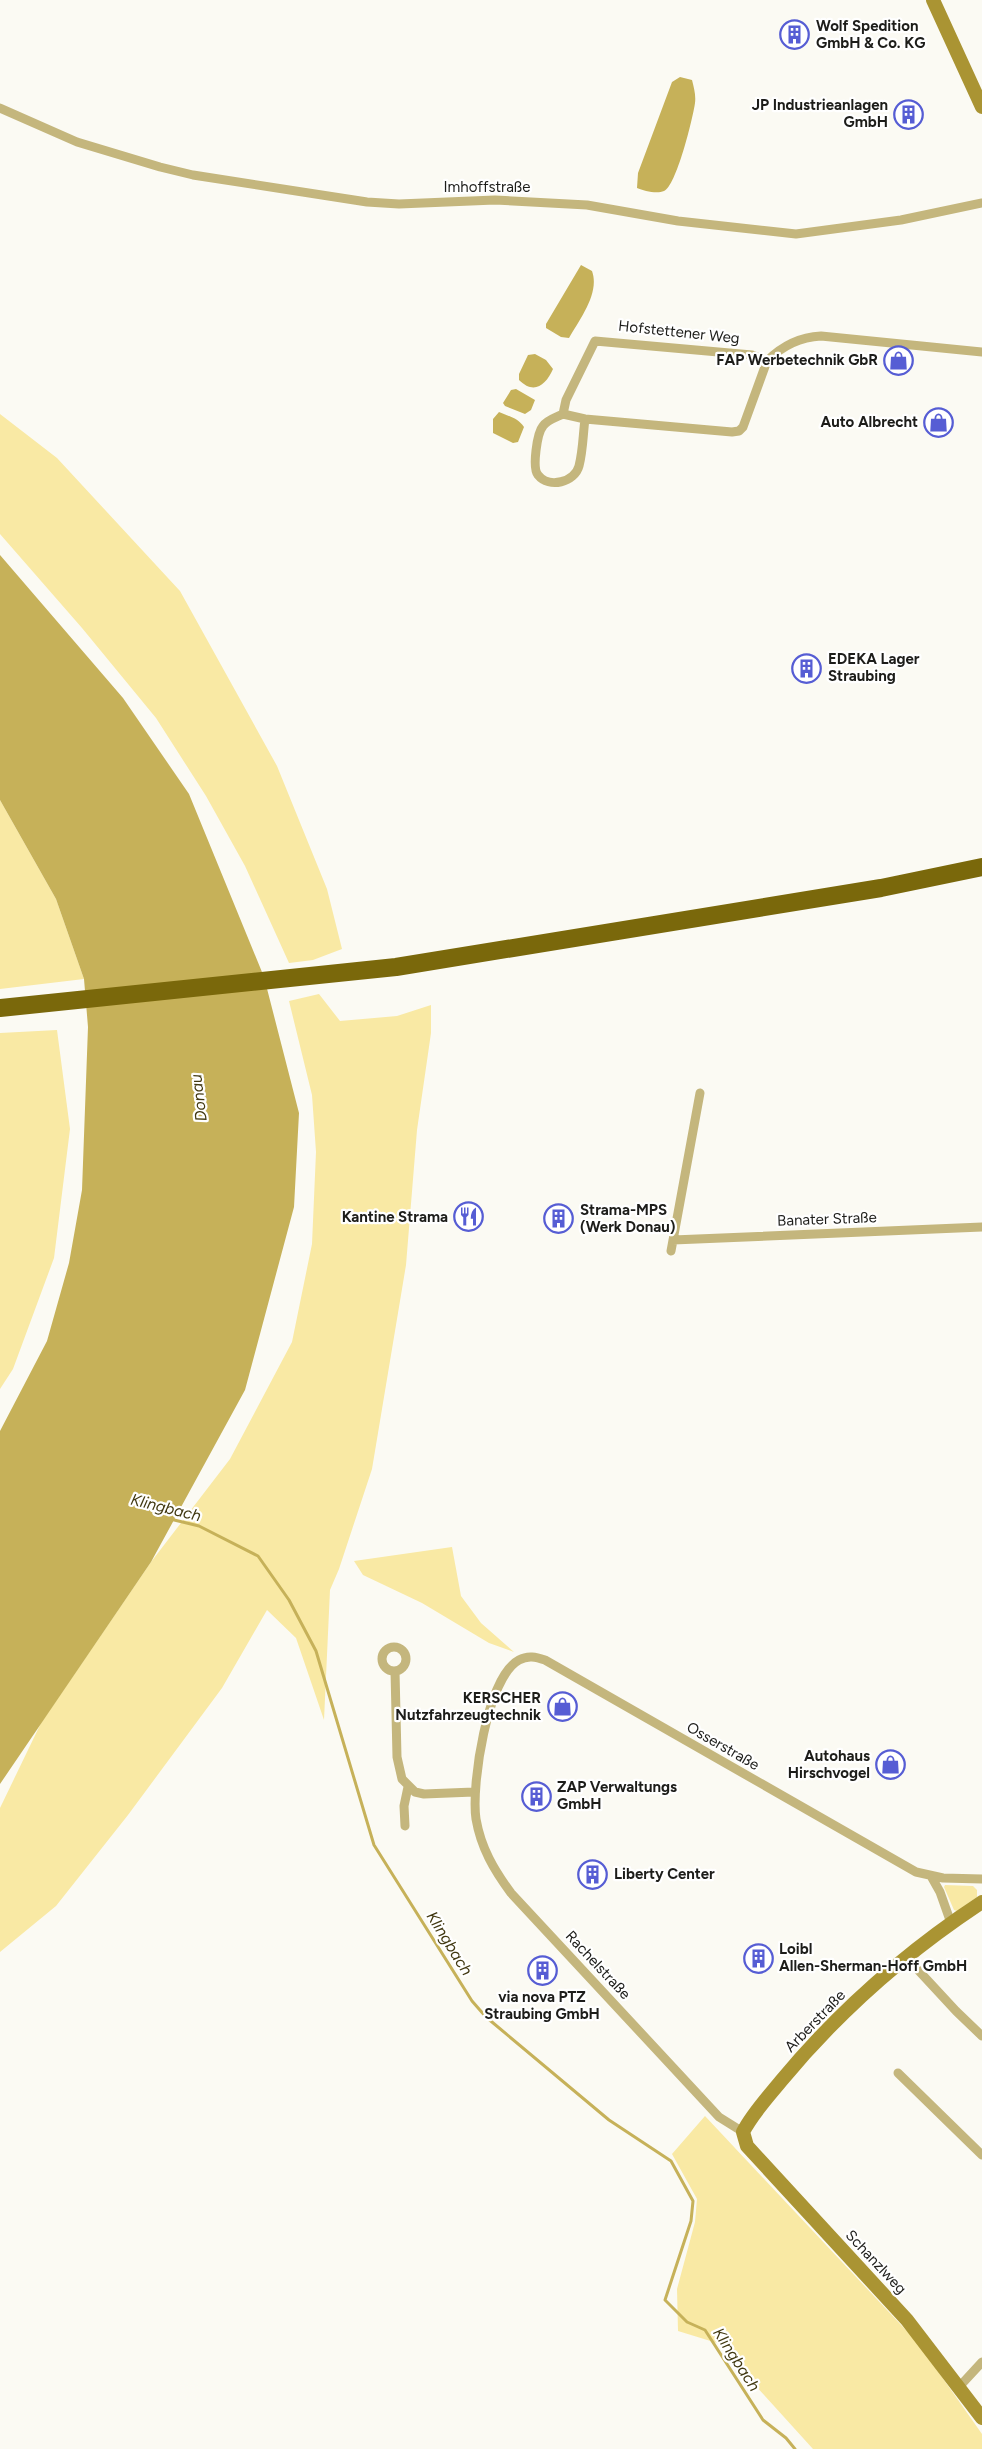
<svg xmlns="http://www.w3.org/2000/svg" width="982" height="2449" font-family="Figtree,sans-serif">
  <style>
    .green { fill: #f9e9a4 }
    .water { fill: #c6b159 }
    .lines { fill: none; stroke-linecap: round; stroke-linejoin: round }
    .stream { stroke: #c6b159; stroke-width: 3 }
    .street { stroke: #c4b67d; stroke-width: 9 }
    .secondary { stroke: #aa9433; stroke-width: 14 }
    .highway { stroke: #7a680b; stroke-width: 18 }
    .labels { text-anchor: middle; stroke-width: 4.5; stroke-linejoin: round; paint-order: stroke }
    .poi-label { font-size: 15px; font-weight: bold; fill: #1d1d1a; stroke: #fff; text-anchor: start }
    .street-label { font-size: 15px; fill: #1d1d1a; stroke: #fff }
    .water-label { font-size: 16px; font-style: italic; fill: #413811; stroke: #fff }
  </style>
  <rect width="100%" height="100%" fill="#fbfaf3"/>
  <path class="green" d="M0,414L57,458L180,591L277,766L327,889L342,949L313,960L289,963L245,866L206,796L156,718L82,628L0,534Z
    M0,800L56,899L84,979L0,989Z
    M319,994L340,1021L397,1016L431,1005V1033L417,1130L406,1265L372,1469L339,1569L330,1590L324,1720L296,1638L267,1610L222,1688L128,1815L56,1906L0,1952V1808L41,1723L151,1562L230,1459L292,1342L312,1244L316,1152L312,1095L289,1001Z
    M57,1030L70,1129L54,1258L13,1369L0,1389V1033Z
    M452,1547L461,1596L481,1623L514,1652L489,1643L422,1603L363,1575L354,1561Z
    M945,1885L973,1886L977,1890V1897L957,1911L954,1910L944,1887Z
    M705,2116L918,2343L982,2434V2449H813L717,2343L678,2331L677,2289L695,2222L697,2199L672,2154Z"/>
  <path class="water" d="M680,77L692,80C694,88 696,95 695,103C693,118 676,187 664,191C657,194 644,191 637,188L638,173L672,82Z
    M581,265L592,271C600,293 580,319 569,338L561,337L546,328V324Z
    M535,354L546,360L553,369C546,385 534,395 519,380V374L528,355Z
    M516,389L535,400L531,410L525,414L505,406L503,403L511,390Z
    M499,412C508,416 518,418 524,427L518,442L513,443L493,433V419Z
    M0,555L123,698L189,794L264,977L299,1113L294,1207L245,1390L151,1562L0,1784V1431L47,1341L69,1263L82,1190L88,1027L84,979L56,899L0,800Z"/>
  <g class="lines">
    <path class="stream" d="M170,1519L199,1526L258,1556L289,1600L316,1651L374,1845L472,2001L486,2017L609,2120L671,2161L693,2201L691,2221L665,2300L687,2322L705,2330L763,2420L786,2438L795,2449"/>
    <path class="street" d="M0,108L77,142L160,167L193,175L367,202L399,204L495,200L587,205L678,221L796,234L901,220L982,203
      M767,361L752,355L595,341L566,400L563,414L585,419L732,432L739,431L743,427L767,361C782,346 800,337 821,336L982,352
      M563,414C557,417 547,420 543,426C537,433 532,468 538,475C549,489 575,482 579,466C583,451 583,434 585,419
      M673,1240L982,1227
      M671,1251L700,1093
      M382 1659a12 12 0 1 1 24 0a12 12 0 1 1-24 0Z
      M395,1671L397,1757L402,1779L415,1792L424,1794L474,1792
      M405,1826L404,1806L408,1787
      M931,1876L940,1892L951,1923
      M906,1957L956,2011L982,2036
      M898,2073L982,2155
      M743,2132L719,2117L511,1893C494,1870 481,1848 476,1819C471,1786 487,1677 519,1660C528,1655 536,1657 545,1660L916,1872L943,1878L982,1879
      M959,2387L982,2362"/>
    <path class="secondary" d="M933,0L982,107
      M982,1902C906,1952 839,2011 781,2081C768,2097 752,2114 743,2132L747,2146L907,2320L982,2418"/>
    <path class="highway" d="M0,1008L396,967L881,888L982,867"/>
  </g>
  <defs>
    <symbol id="building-ring" viewBox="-11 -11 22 22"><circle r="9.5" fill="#fff" stroke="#565dd4" stroke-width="1.5"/><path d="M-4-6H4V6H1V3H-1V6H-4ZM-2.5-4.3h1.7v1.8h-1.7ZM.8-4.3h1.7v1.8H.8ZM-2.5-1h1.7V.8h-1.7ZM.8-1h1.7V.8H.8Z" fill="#565dd4"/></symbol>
    <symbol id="shop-ring" viewBox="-11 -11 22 22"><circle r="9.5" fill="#fff" stroke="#565dd4" stroke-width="1.5"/><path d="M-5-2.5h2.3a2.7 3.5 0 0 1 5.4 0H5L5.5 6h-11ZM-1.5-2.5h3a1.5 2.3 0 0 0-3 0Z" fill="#565dd4"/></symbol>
    <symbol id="restaurant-ring" viewBox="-11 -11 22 22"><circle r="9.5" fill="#fff" stroke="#565dd4" stroke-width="1.5"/><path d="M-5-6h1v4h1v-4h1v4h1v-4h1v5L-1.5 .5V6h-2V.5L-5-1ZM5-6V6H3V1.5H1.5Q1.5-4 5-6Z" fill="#565dd4"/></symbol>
  </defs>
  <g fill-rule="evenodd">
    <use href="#building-ring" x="778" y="18" width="33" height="33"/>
    <use href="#building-ring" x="892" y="98" width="33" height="33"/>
    <use href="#shop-ring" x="882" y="344" width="33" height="33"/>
    <use href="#shop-ring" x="922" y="406" width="33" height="33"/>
    <use href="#building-ring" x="790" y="652" width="33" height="33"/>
    <use href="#restaurant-ring" x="452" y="1200" width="33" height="33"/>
    <use href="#building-ring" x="542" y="1202" width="33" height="33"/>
    <use href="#shop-ring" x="546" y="1690" width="33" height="33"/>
    <use href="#shop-ring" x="874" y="1748" width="33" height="33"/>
    <use href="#building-ring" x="520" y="1780" width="33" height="33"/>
    <use href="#building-ring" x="576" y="1858" width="33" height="33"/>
    <use href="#building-ring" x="742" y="1942" width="33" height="33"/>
    <use href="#building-ring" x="526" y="1954" width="33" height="33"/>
  </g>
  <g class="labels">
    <g class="poi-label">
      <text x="816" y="31">Wolf Spedition<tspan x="816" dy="17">GmbH &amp; Co. KG</tspan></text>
      <text x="888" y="110" text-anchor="end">JP Industrieanlagen<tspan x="888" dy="17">GmbH</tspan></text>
      <text x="878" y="365" text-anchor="end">FAP Werbetechnik GbR</text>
      <text x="918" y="427" text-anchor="end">Auto Albrecht</text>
      <text x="828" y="664">EDEKA Lager<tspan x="828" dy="17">Straubing</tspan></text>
      <text x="580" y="1215">Strama-MPS<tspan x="580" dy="17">(Werk Donau)</tspan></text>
      <text x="448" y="1222" text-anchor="end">Kantine Strama</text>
      <text x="541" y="1703" text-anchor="end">KERSCHER<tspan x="541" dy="17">Nutzfahrzeugtechnik</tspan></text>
      <text x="870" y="1761" text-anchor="end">Autohaus<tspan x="870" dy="17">Hirschvogel</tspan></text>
      <text x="557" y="1792">ZAP Verwaltungs<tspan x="557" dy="17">GmbH</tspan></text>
      <text x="614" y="1879">Liberty Center</text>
      <text x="779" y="1954">Loibl<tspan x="779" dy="17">Allen-Sherman-Hoff GmbH</tspan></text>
      <text x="542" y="2002" text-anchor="middle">via nova PTZ<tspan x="542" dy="17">Straubing GmbH</tspan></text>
    </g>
    <g class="street-label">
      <text x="487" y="192">Imhoffstraße</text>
      <text transform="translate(679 332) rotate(6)" y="5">Hofstettener Weg</text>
      <text transform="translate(827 1219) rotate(-2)" y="5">Banater Straße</text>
      <text transform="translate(723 1746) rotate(30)" y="5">Osserstraße</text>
      <text transform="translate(598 1965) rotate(47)" y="5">Rachelstraße</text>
      <text transform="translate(815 2021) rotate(-46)" y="5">Arberstraße</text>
      <text transform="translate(876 2262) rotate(47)" y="5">Schanzlweg</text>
    </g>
    <g class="water-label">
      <text transform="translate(198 1098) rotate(-97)" y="6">Donau</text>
      <text transform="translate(166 1507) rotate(14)" y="6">Klingbach</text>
      <text transform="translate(450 1943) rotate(58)" y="6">Klingbach</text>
      <text transform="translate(737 2359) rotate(57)" y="6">Klingbach</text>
    </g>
  </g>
</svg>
